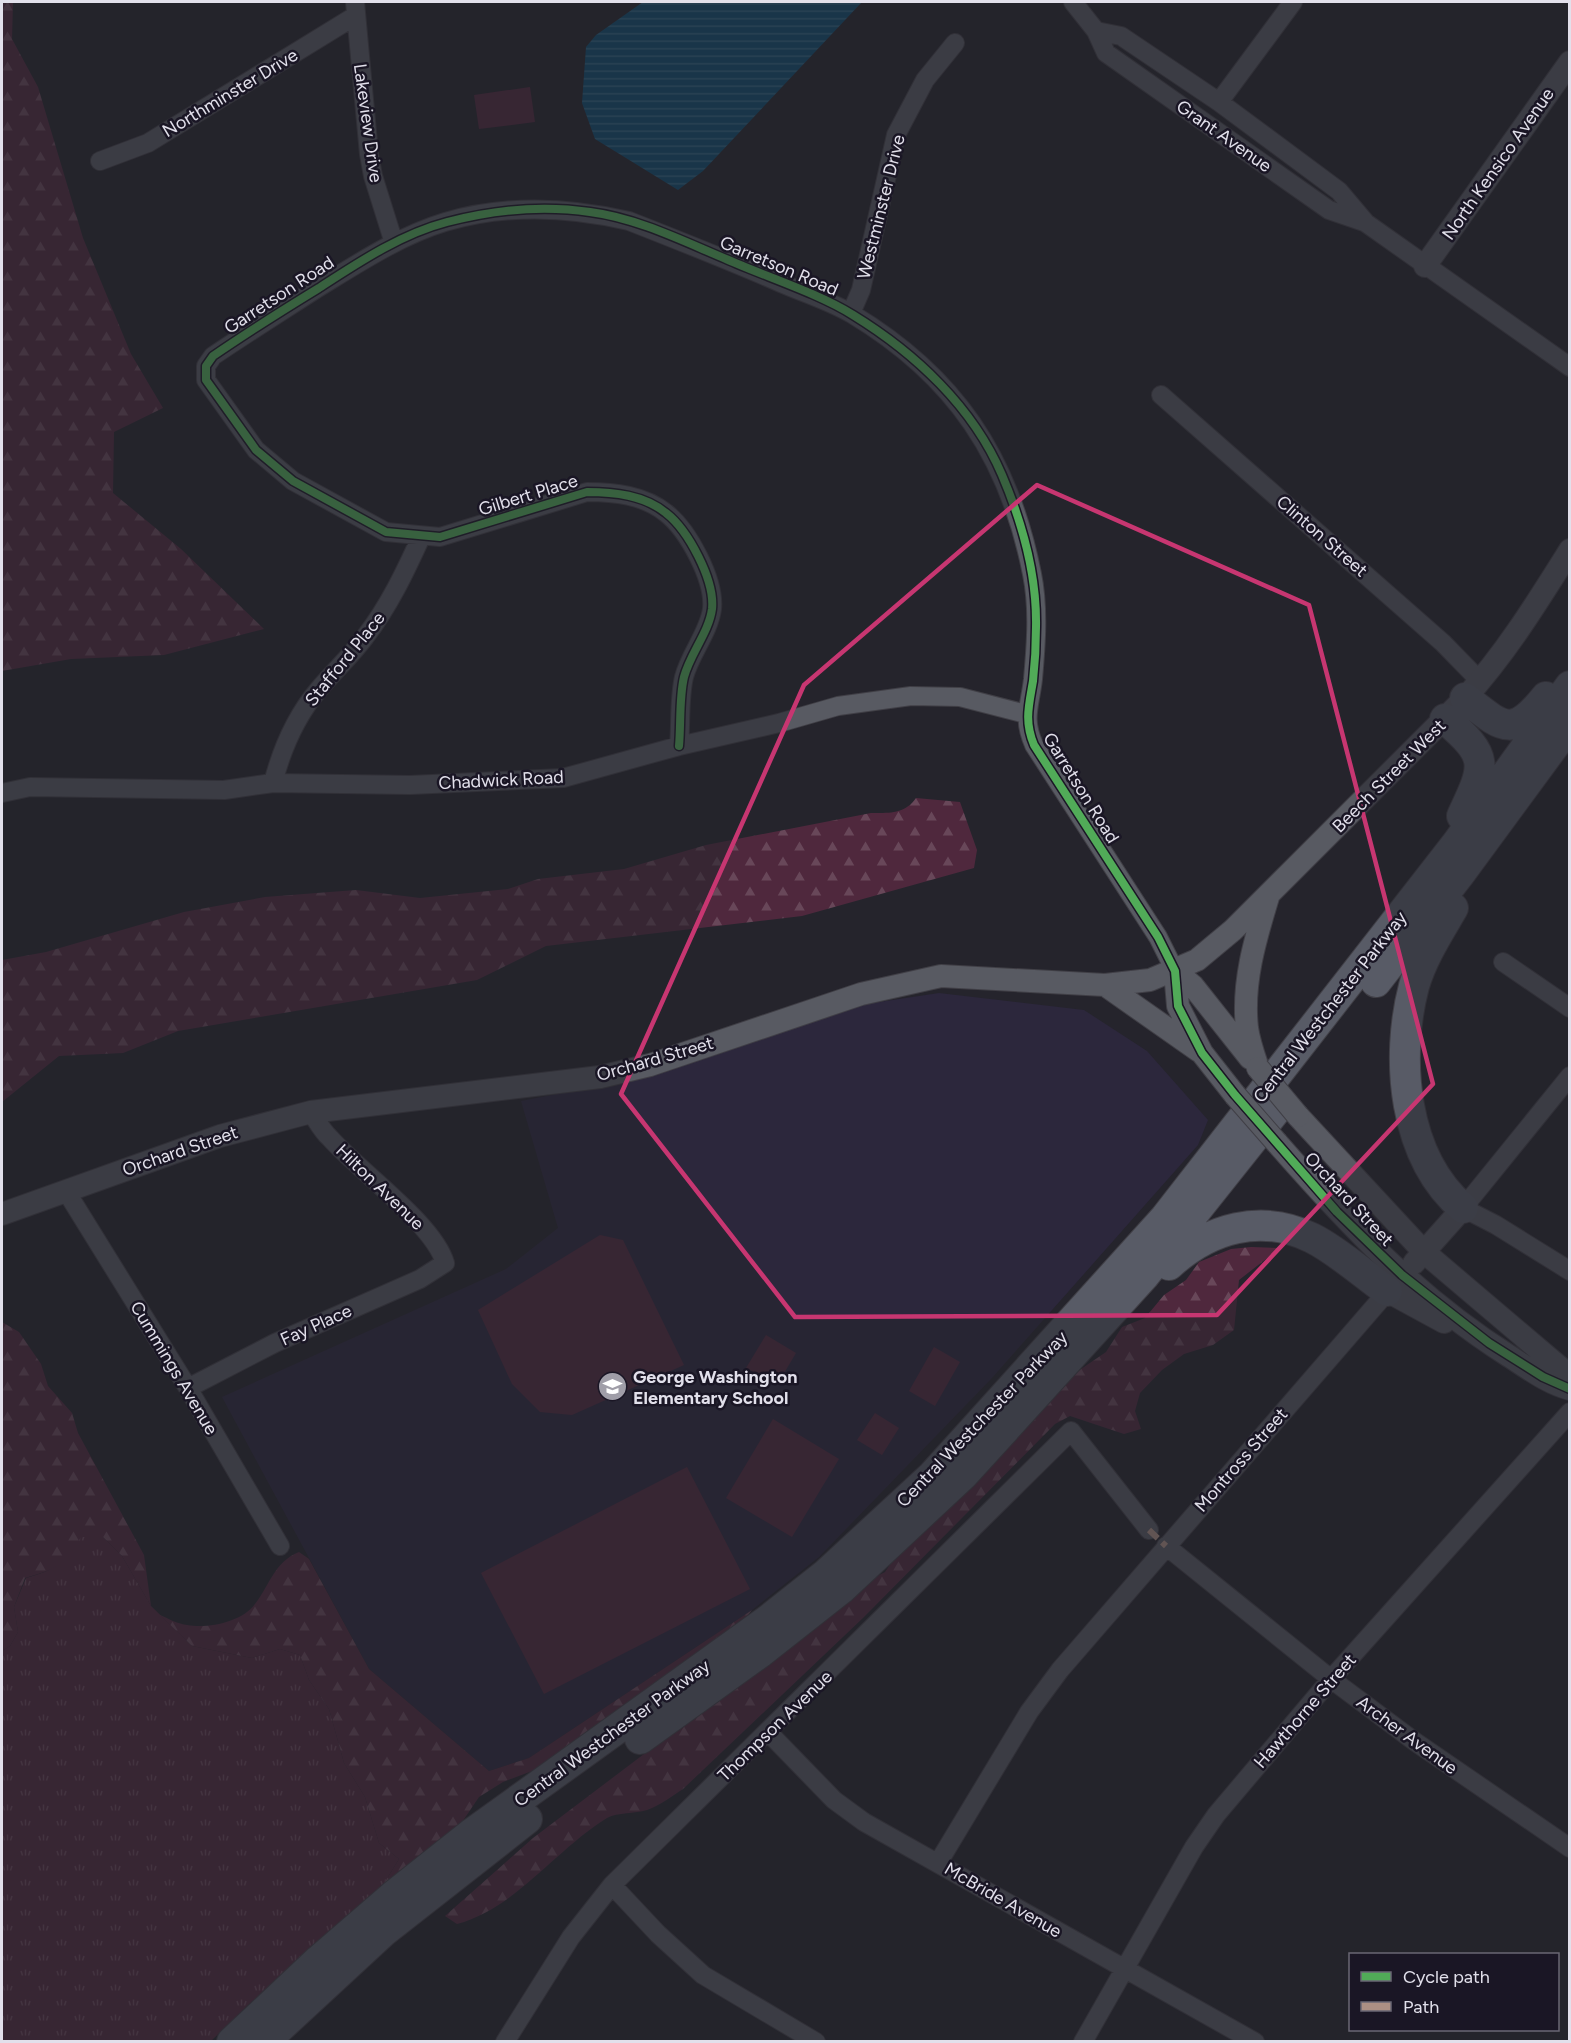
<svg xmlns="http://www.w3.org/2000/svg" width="1571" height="2043" font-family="Figtree,sans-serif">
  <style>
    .built { fill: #2c273c }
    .grass { fill: url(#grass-tufts) }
    .forest { fill: url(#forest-firs) }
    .park { fill: #4f283d }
    .water { fill: url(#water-rules) }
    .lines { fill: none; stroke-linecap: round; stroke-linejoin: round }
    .minor-casing { stroke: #403f46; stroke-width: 20 }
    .tertiary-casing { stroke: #403f46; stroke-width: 24 }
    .primary-casing { stroke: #403f46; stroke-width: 32 }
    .minor { stroke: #585a62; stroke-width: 18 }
    .tertiary { stroke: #585a62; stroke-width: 22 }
    .primary { stroke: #585b66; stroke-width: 30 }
    .tertiary-bridge-casing { stroke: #403f46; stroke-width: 24; stroke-linecap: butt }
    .tertiary-bridge { stroke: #585a62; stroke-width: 22 }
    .quiet { stroke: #ac8f84; stroke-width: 6; stroke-dasharray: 12 6; stroke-linecap: butt }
    .cycleway-casing { stroke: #1a1625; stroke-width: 11 }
    .cycleway { stroke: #51ab58; stroke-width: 8 }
    .marked { fill: none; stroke: #c73671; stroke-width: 4.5; stroke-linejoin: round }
    .labels { text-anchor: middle; stroke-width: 5; stroke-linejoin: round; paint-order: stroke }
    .street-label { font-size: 18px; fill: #e2e0eb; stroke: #1a1625 }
    .poi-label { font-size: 18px; font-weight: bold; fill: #e2e0eb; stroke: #1a1625; text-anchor: start }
  </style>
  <defs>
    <pattern id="grass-tufts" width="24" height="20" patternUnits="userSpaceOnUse" patternTransform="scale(1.5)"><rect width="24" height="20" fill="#4f283d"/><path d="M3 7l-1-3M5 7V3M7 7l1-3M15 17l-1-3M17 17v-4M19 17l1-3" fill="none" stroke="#684759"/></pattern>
    <pattern id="forest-firs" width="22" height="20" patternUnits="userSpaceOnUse" patternTransform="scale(1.5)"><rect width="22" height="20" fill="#4f283d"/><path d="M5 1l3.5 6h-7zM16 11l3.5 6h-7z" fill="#684759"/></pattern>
    <pattern id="water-rules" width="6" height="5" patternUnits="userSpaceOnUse" patternTransform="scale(1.5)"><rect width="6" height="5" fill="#0c4b6d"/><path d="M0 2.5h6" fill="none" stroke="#2f6582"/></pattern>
  </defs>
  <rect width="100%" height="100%" fill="#25242c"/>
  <path class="built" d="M939,993L1084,1010L1147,1051L1208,1120L1198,1145L992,1378L819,1557L752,1610L529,1758L489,1771L369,1669L222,1397L506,1269L558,1228L521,1101L659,1074L866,1004Z"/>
  <path class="grass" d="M80,1537H103L122,1556L151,1606L192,1646L252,1658L280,1649L300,1655L309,1680L329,1709L344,1763L365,1797L379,1843L399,1859L383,1885L247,2006L211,2041H2V1651L10,1646L18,1632L14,1607L26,1578C55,1570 65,1563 80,1537Z"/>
  <path class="forest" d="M2,2H13L12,39L38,87L83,238L131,354L163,408L114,432L113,493L181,549L264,629L164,655L71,659L2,671Z
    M916,798L960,802L977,850L974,868L802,916L546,946L477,980L178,1031L123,1053L59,1056L2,1102V960L46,952L184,912L265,897L356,890L420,898L508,889L538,879L624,869L706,845L871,813C890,813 905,814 916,798Z
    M1251,1247L1280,1248L1239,1280L1234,1330L1213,1345L1184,1354L1162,1370L1140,1393L1135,1411L1141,1429L1124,1434L1070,1416L1055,1424L864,1617L683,1789C672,1796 659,1806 647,1810C634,1814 618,1812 607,1818C555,1850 516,1908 457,1924L445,1916L533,1838L849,1599L866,1582L885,1572L909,1536L1006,1442L1039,1414L1062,1382L1106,1352L1122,1327L1145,1318L1164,1295L1186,1280L1199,1262L1231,1249Z
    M2,1322L19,1332L41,1364L48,1386L72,1413L78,1433L144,1555L151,1606L122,1556L103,1537H81C64,1565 57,1569 25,1578L14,1607L18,1632L10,1646L2,1651Z
    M299,1552L309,1559L369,1669L489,1771L529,1758L752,1610L728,1641L532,1771L503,1782L479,1797L458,1828L383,1885L399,1859L379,1843L365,1797L344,1763L329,1709L309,1680L300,1655L280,1649L252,1658L192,1646L160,1615C169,1619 178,1624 187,1625C208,1629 242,1622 255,1604C270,1585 274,1562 299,1552Z"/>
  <path class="park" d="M530,87L535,122L479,129L474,95Z
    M600,1235L623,1240L684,1365L572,1415L540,1412L512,1384L478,1310Z
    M766,1335L796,1353L777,1385L746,1368Z
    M934,1347L960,1362L935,1406L909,1391Z
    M875,1413L899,1428L882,1455L857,1440Z
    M773,1419L839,1459L792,1537L726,1498Z
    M687,1467L750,1589L544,1694L481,1573Z"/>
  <path class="water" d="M643,2H862L703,171L678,190L595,139L582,103L586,47L596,35Z"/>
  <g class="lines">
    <defs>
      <path id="minor" d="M355,2L369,154L373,176L394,243
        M1073,2L1096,31L1106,53L1329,210L1364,222
        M1096,31L1121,36L1219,102L1339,191L1366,223L1570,367
        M1219,102L1293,2
        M100,161L148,143L355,16
        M851,313L861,290L896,135L925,80L955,43
        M1161,395L1443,643L1480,681
        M679,746C681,724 679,698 684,677C690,654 709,632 712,609C715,580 688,530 666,513C644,495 614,492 587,492L440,537L386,532L293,481L256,450L206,380V366L213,356C247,333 282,311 316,289C357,264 399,236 445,222C506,204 569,207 629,221C680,241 731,261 781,283C804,293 830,301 852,314C955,376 1009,457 1032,574C1039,608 1036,645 1033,679C1030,706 1022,718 1034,745L1158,937L1175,971
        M273,783C282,748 296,716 319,689C334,671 351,656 365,637C389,606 405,572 421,537
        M2,793L30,787L224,790L273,783L410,785L563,778L679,746L779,723L838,706L911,696L960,697L1026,714
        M1503,962L1570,1008
        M1570,1076L1463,1208L1496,1225L1570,1271
        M66,1191L188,1388L280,1546
        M188,1388L275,1343L420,1279L445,1263C434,1224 359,1171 330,1138C322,1131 317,1121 311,1112
        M1166,1546L1331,1679L1414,1741L1570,1848
        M769,1733L834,1800L864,1822L1255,2042
        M938,1863L1029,1712L1060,1670L1394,1284
        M612,1885L658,1934L703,1975L816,2042
        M505,2042L571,1937L612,1885L1071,1431L1149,1530
        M1083,2042L1194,1847L1216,1815L1331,1679L1570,1412"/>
      <path id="tertiary" d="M1425,266L1570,62
        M1175,971L1178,1006L1202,1053L1235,1095
        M1175,971L1193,986L1250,1058
        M1105,985L1199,1051
        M1258,1068C1254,1056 1249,1042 1247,1028C1242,983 1255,940 1268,897
        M1298,1116L1424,1252L1570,1376
        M1277,1143C1349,1225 1416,1297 1509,1356C1528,1368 1547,1383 1570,1389
        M2,1214L220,1136L311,1112L600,1077L650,1065L861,994L941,976L1105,985L1150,980L1197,960L1233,930L1465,698C1506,653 1538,601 1570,550
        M1414,1263L1463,1208
        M1387,1291L1444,1322"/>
      <path id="primary" d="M1465,698C1503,728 1512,739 1546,697
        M1445,719C1490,757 1486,765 1462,816
        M1453,908C1439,932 1422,958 1414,986C1395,1058 1403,1157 1463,1208
        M1376,982L1459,875L1570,724
        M1169,1265C1209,1228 1261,1213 1312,1238C1338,1251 1363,1274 1387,1291
        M640,1739L761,1652L841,1589L964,1474L1144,1276L1280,1105
        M232,2042L319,1960L393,1896L471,1834L768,1620L826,1574L932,1476L1165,1218L1457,843L1570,686
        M264,2042L383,1932L527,1819"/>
    </defs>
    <use href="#minor" class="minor-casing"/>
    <use href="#tertiary" class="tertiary-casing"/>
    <use href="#primary" class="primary-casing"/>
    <use href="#minor" class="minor"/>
    <use href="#tertiary" class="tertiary"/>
    <use href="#primary" class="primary"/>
    <defs>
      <path id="tertiary-bridge" d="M1258,1068L1298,1116
        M1235,1095L1277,1143"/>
    </defs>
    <use href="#tertiary-bridge" class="tertiary-bridge-casing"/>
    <use href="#tertiary-bridge" class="tertiary-bridge"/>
    <path class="quiet" d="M1149,1530L1166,1546"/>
    <defs>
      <path id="cycleway" d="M679,746C681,724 679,698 684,677C690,654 709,632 712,609C715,580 688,530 666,513C644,495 614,492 587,492L440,537L386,532L293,481L256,450L206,380V366L213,356C248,332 283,310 319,288C359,262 401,234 447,222C493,210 543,205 590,212C637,218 683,241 726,259C764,276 818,293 853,315C915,353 973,407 1002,475C1022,522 1037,575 1036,627C1036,644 1035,663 1033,681C1029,705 1024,721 1034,745L1158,937L1175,971L1178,1006L1202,1053L1235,1095L1337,1212L1402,1275L1489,1343L1543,1377L1570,1389"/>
    </defs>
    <use href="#cycleway" class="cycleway-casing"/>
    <use href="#cycleway" class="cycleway"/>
  </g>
  <path d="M0 0H1571V2043H0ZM1037,485L1309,605L1433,1084L1217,1315L795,1317L621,1094L804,685Z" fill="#25242c" fill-opacity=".55" fill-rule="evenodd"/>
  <path class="marked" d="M1037,485L1309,605L1433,1084L1217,1315L795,1317L621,1094L804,685Z"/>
  <defs>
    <symbol id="school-disc" viewBox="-11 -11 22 22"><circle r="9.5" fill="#a09ea8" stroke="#1a1625"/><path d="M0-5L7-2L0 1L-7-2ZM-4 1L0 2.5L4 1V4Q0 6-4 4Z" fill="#fff"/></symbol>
  </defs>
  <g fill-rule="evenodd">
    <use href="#school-disc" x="596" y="1370" width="33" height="33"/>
  </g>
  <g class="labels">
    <g class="street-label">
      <text transform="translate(230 93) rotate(-31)" y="6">Northminster Drive</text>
      <text transform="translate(368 123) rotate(82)" y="6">Lakeview Drive</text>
      <text transform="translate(1224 136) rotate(35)" y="6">Grant Avenue</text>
      <text transform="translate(1498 164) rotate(-55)" y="6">North Kensico Avenue</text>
      <text transform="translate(881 207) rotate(-76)" y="6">Westminster Drive</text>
      <text transform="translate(779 266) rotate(23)" y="6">Garretson Road</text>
      <text transform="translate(279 295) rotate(-33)" y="6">Garretson Road</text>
      <text transform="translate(528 495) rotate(-17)" y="6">Gilbert Place</text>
      <text transform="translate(1322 536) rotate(41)" y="6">Clinton Street</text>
      <text transform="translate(345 659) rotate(-51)" y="6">Stafford Place</text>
      <text transform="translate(1389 776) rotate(-45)" y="6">Beech Street West</text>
      <text transform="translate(501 780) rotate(-3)" y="6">Chadwick Road</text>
      <text transform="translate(1081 788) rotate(58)" y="6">Garretson Road</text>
      <text transform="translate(1330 1007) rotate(-52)" y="6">Central Westchester Parkway</text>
      <text transform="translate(655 1059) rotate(-16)" y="6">Orchard Street</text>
      <text transform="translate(180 1151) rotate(-19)" y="6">Orchard Street</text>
      <text transform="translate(380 1187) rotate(44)" y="6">Hilton Avenue</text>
      <text transform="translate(1349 1199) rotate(47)" y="6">Orchard Street</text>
      <text transform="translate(316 1325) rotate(-24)" y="6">Fay Place</text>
      <text transform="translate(174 1368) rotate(59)" y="6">Cummings Avenue</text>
      <text transform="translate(982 1419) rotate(-46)" y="6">Central Westchester Parkway</text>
      <text transform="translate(1241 1460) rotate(-49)" y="6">Montross Street</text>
      <text transform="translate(1305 1711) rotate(-49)" y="6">Hawthorne Street</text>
      <text transform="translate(775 1726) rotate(-44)" y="6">Thompson Avenue</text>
      <text transform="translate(612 1733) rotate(-36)" y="6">Central Westchester Parkway</text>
      <text transform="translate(1407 1735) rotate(36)" y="6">Archer Avenue</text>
      <text transform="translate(1003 1900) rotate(30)" y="6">McBride Avenue</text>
    </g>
    <g class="poi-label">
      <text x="633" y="1383">George Washington<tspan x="633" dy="21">Elementary School</tspan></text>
    </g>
  </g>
  <rect width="1571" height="2043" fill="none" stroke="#e2e0eb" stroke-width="6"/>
  <rect x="1349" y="1953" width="210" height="78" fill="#1a1625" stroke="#6a6774" stroke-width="1.5"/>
  <rect x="1361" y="1972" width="30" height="9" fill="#51ab58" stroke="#6a6774" stroke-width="1.5"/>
  <text x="1403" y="1983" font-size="18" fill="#e2e0eb">Cycle path</text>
  <rect x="1361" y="2002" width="30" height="9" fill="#ac8f84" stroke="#6a6774" stroke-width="1.5"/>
  <text x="1403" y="2013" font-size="18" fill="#e2e0eb">Path</text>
</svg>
